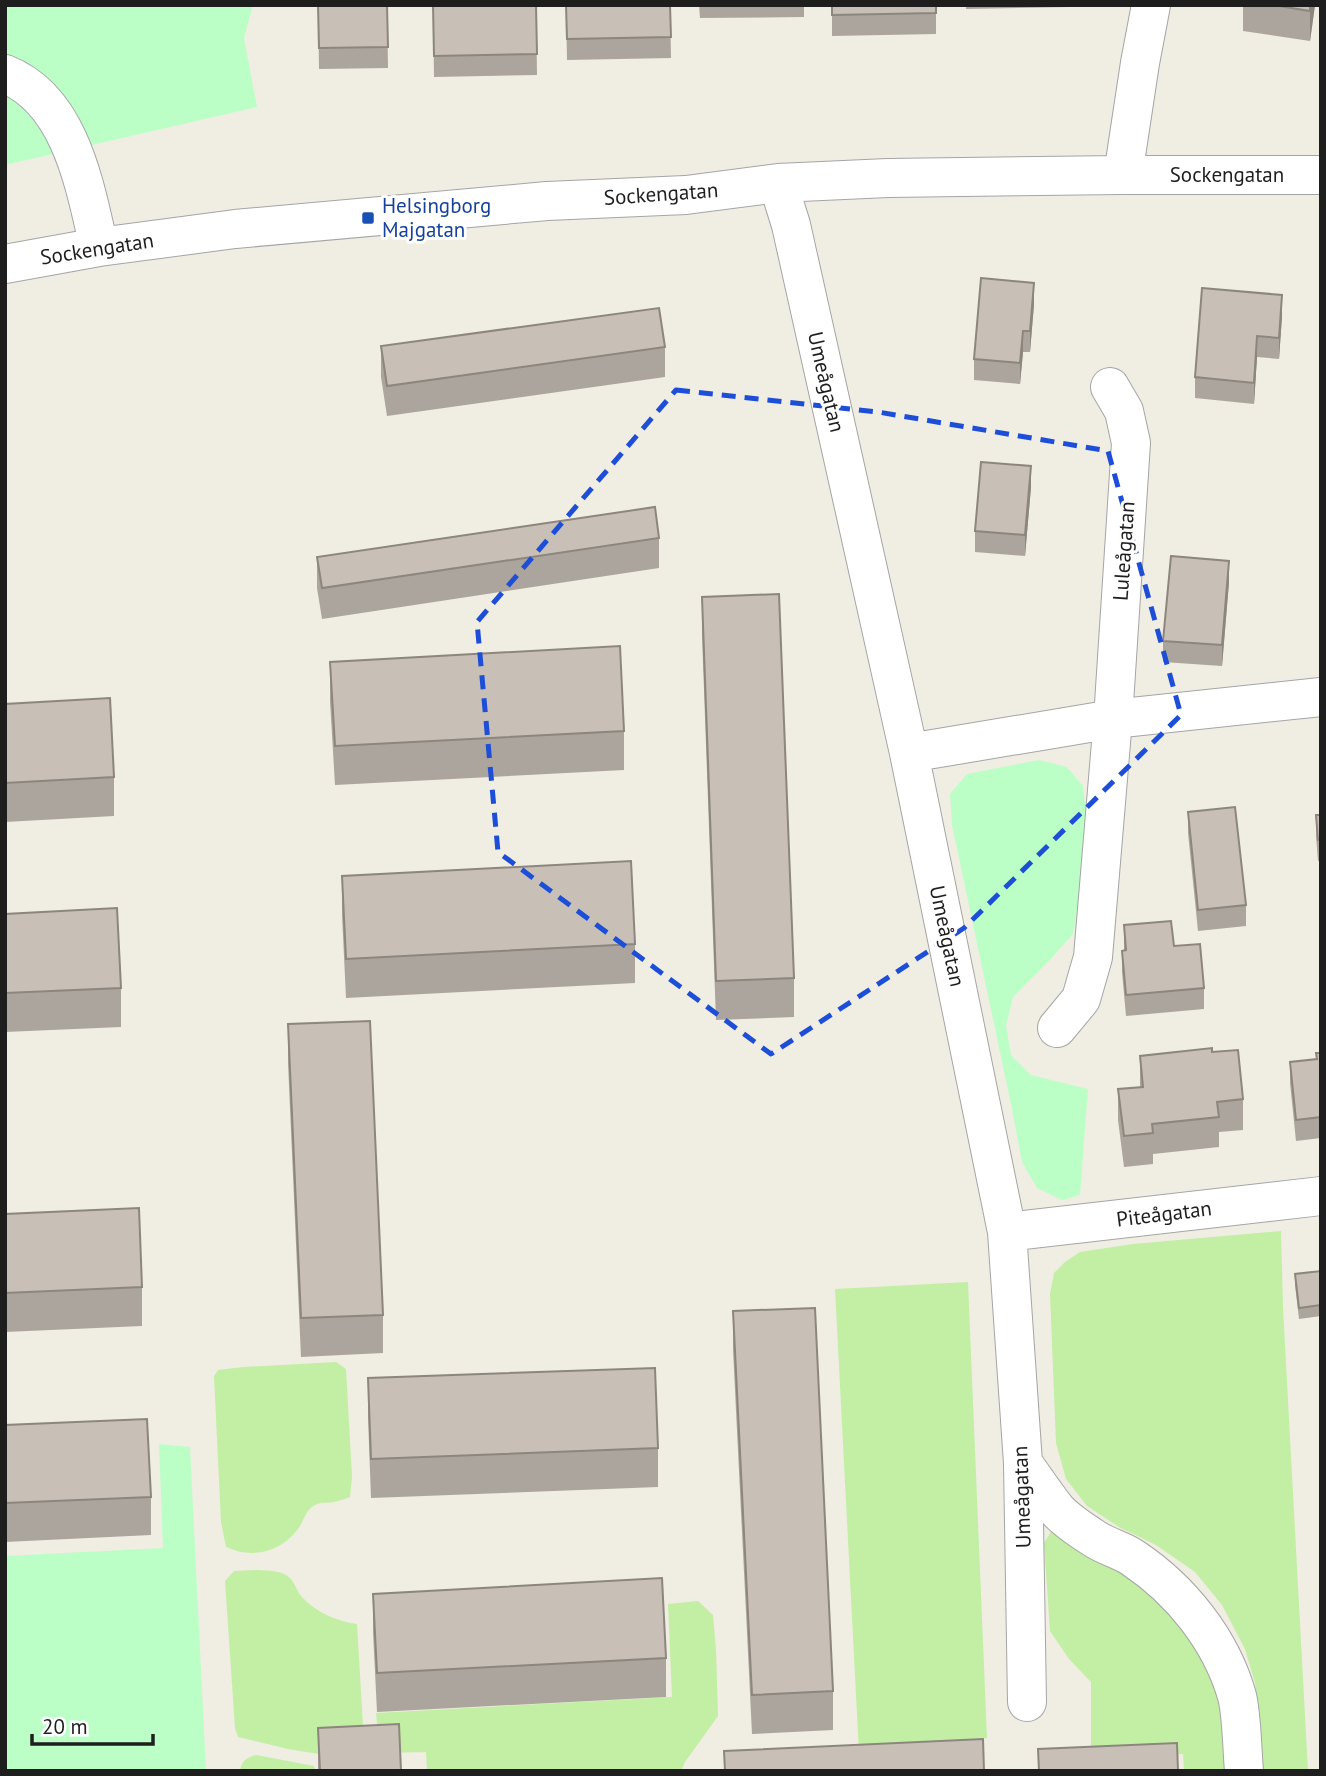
<svg xmlns="http://www.w3.org/2000/svg" width="1326" height="1776" font-family="'PT Sans',sans-serif">
  <style>
    .grass { fill: #c2efa4 }
    .park { fill: #bbffc7 }
    .lines { fill: none; stroke-linecap: round; stroke-linejoin: round }
    .minor-casing { stroke: #a5a5a5; stroke-width: 40 }
    .minor { stroke: #fff; stroke-width: 38 }
    .wall { fill: #aca59d }
    .shaded-wall { fill: #8c867f }
    .building { fill: #c8c0b6; stroke: #8c867f; stroke-width: 2 }
    .marked { fill: none; stroke: #1d4ed8; stroke-width: 5; stroke-dasharray: 14 9; stroke-linejoin: round }
    .transit-dot { fill: #1a4fb4; stroke: #fff; stroke-width: 2.5 }
    .labels { text-anchor: middle; stroke-width: 6; stroke-linejoin: round; paint-order: stroke }
    .street-label { font-size: 21px; fill: #1e1e1e; stroke: #fff }
    .transit-label { font-size: 21px; fill: #164399; stroke: #fff; text-anchor: start }
  </style>
  <rect width="100%" height="100%" fill="#f0ede3"/>
  <path class="grass" d="M1281,1231L1283,1308L1308,1771H1263L1255,1683L1245,1649L1222,1605L1195,1572L1156,1545L1119,1527L1087,1506L1066,1479L1056,1443L1050,1294L1054,1273L1065,1262L1080,1252L1133,1244Z
    M968,1282L987,1738L859,1753L835,1289Z
    M336,1362L346,1369L352,1477L350,1497C344,1499 339,1501 334,1502C329,1503 322,1502 317,1504C307,1508 305,1517 300,1526C284,1551 253,1560 226,1547L221,1522L214,1376L218,1370L243,1367Z
    M1052,1530L1089,1551L1127,1577L1172,1612L1204,1658L1225,1707L1230,1771H1184L1183,1754L1091,1757V1682L1069,1659L1050,1631L1044,1543Z
    M258,1570C269,1571 282,1570 290,1578C295,1583 297,1592 302,1597C317,1613 336,1621 357,1624L364,1743L331,1756L288,1749L238,1737L235,1728L225,1581L234,1571Z
    M698,1601L713,1615L716,1650L718,1716L685,1762L681,1771H427L426,1752L380,1753L376,1713L672,1697L668,1604Z
    M256,1755L314,1766L315,1771H240C242,1760 246,1758 256,1755Z"/>
  <path class="park" d="M5,5H253L244,38L257,107L5,165Z
    M1039,760L1067,767L1083,786L1086,814L1082,883L1073,934L1048,962L1013,997L1006,1026L1011,1055L1031,1075L1088,1089L1080,1195L1062,1200L1037,1188L1022,1162L1012,1109L952,825L950,794L967,774Z
    M159,1444L190,1447L206,1771H5V1556L163,1548Z"/>
  <g class="lines">
    <defs>
      <path id="minor" d="M5,74C71,100 85,187 99,247
        M1123,175L1140,63L1151,5
        M778,183L791,225L909,753L1007,1232L1023,1463L1027,1702
        M5,264L99,247L235,229L547,201L686,195L778,183L888,178L1123,175H1321
        M909,753L1113,719L1321,697
        M1057,1028L1081,999L1093,957L1113,719L1131,443L1124,411L1110,387
        M1007,1232L1321,1196
        M1023,1463C1034,1478 1045,1495 1057,1510C1066,1520 1084,1532 1095,1539C1107,1547 1122,1550 1133,1558C1181,1590 1221,1640 1237,1696C1242,1716 1242,1749 1244,1771"/>
    </defs>
    <use href="#minor" class="minor-casing"/>
    <use href="#minor" class="minor"/>
  </g>
  <path class="wall" d="M318,5H387L388,68L319,69Z
    M433,5H536L537,75L434,77Z
    M566,5H670L671,58L567,60Z
    M699,5H804V17L700,18Z
    M832,5H936V34L832,36Z
    M966,5H1070V7L966,9Z
    M1243,5H1315L1310,41L1243,31Z
    M1034,304L1030,352H1023L1020,384L974,380V359Z
    M1282,316L1279,359L1257,357L1254,404L1195,398V377Z
    M381,346L665,347V377L387,416L381,377Z
    M1031,487L1025,556L975,552V531Z
    M659,538V568L322,619L317,588V557Z
    M1229,582L1222,666L1163,662V641Z
    M702,597L794,978V1017L716,1020L702,635Z
    M330,662L624,731V770L335,785L330,701Z
    M5,704L114,777V816L5,822Z
    M1188,812L1246,905V926L1198,931L1188,833Z
    M1316,815H1321V860L1318,861L1316,836Z
    M342,876L635,944V983L346,998L342,915Z
    M5,914L121,988V1027L5,1032Z
    M1124,925L1174,946L1204,988V1009L1126,1016L1122,972V951L1124,950Z
    M288,1024L383,1315V1353L301,1357L288,1063Z
    M1212,1052L1243,1099V1130L1219,1132V1147L1153,1154V1164L1124,1167L1118,1120V1089L1140,1087V1056Z
    M1316,1053H1321V1138L1296,1141L1290,1083V1062L1316,1059Z
    M5,1214L142,1287V1326L5,1332Z
    M1321,1271V1316L1299,1319L1295,1285V1274Z
    M733,1311L833,1691V1730L752,1734L733,1350Z
    M368,1378L658,1448V1487L371,1498L368,1417Z
    M5,1425L151,1497V1535L5,1542Z
    M373,1594L666,1658V1697L377,1712L373,1632Z
    M318,1728L401,1771H318Z"/>
  <path class="shaded-wall" d="M1310,5H1315L1310,41Z
    M1034,283V304L1030,352V331Z
    M1282,295V316L1279,359V338Z
    M1023,331V352L1020,384V363Z
    M1257,336V357L1254,404V383Z
    M1031,466V487L1025,556V535Z
    M1229,561V582L1222,666V645Z"/>
  <path class="building" d="M318,5H387L388,47L319,48Z
    M433,5H536L537,54L434,56Z
    M566,5H670L671,37L567,39Z
    M832,5H936V13L832,15Z
    M1273,5H1310V11Z
    M981,278L1034,283L1030,331H1023L1020,363L974,359Z
    M1202,288L1282,295L1279,338L1257,336L1254,383L1195,377Z
    M659,308L665,347L387,386L381,346Z
    M981,462L1031,466L1025,535L975,531Z
    M655,507L659,538L322,588L317,557Z
    M1171,556L1229,561L1222,645L1163,641Z
    M779,594L794,978L716,981L702,597Z
    M620,646L624,731L335,746L330,662Z
    M110,698L114,777L5,783V704Z
    M1235,807L1246,905L1198,910L1188,812Z
    M1316,815H1321V839L1318,840Z
    M631,861L635,944L346,959L342,876Z
    M117,908L121,988L5,993V914Z
    M1171,921L1174,946L1200,944L1204,988L1126,995L1122,951L1126,950L1124,925Z
    M370,1021L383,1315L301,1318L288,1024Z
    M1212,1048V1052L1238,1050L1243,1099L1217,1102L1219,1117L1152,1124L1153,1133L1124,1136L1118,1089L1143,1087L1140,1056Z
    M1316,1053H1321V1117L1296,1120L1290,1062L1317,1059Z
    M139,1208L142,1287L5,1293V1214Z
    M1321,1271V1305L1299,1308L1295,1274Z
    M815,1308L833,1691L752,1695L733,1311Z
    M655,1368L658,1448L371,1459L368,1378Z
    M147,1419L151,1497L5,1503V1425Z
    M662,1578L666,1658L377,1673L373,1594Z
    M399,1724L401,1771H320L318,1728Z
    M983,1739L984,1771H725L724,1751Z
    M1177,1743L1178,1771H1039L1038,1749Z"/>
  <path class="marked" d="M676,390L878,412L1108,451L1181,715L964,928L771,1054L498,852L477,622Z"/>
  <rect class="transit-dot" x="361" y="211" width="14" height="14" rx="3.5"/>
  <g class="labels">
    <g class="street-label">
      <text x="1227" y="182">Sockengatan</text>
      <text transform="translate(661 194) rotate(-4)" y="7">Sockengatan</text>
      <text transform="translate(97 249) rotate(-9)" y="7">Sockengatan</text>
      <text transform="translate(826 382) rotate(77)" y="7">Umeågatan</text>
      <text transform="translate(1124 551) rotate(-86)" y="7">Luleågatan</text>
      <text transform="translate(947 936) rotate(78)" y="7">Umeågatan</text>
      <text transform="translate(1164 1214) rotate(-7)" y="7">Piteågatan</text>
      <text transform="translate(1022 1497) rotate(-92)" y="7">Umeågatan</text>
    </g>
    <g class="transit-label">
      <text x="382" y="213">Helsingborg<tspan x="382" dy="24">Majgatan</tspan></text>
    </g>
  </g>
  <rect width="1326" height="1776" fill="none" stroke="#1e1e1e" stroke-width="14"/>
  <path d="M32 1734v10h121v-10" fill="none" stroke="#1e1e1e" stroke-width="3.5"/>
  <text x="42" y="1734" font-size="21" fill="#1e1e1e" stroke="#ffffff" stroke-width="5" paint-order="stroke">20 m</text>
</svg>
